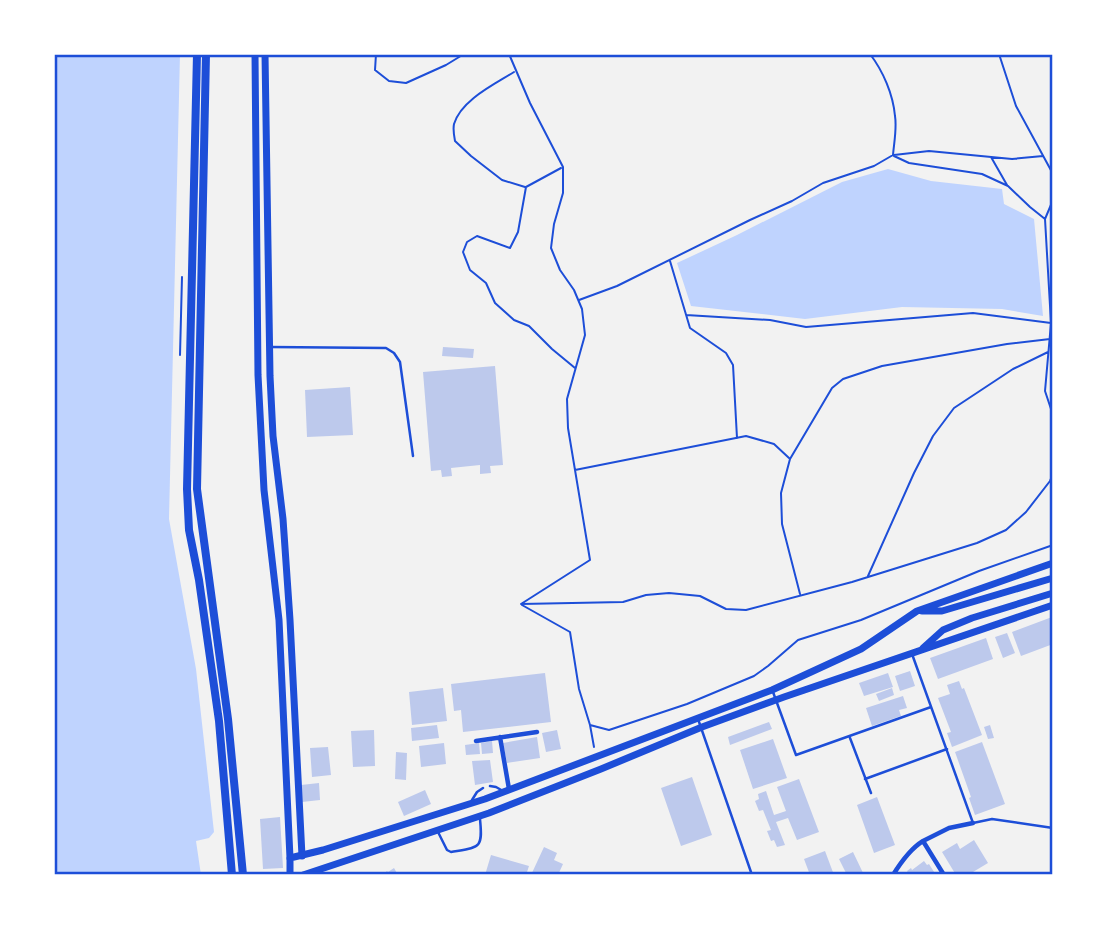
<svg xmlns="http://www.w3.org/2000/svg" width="1107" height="929" font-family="'Open Sans',sans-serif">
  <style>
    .water { fill: #bfd3fe }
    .building { fill: #bdc9ec }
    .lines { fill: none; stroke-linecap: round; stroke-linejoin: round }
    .path { stroke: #1d4ed8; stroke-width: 2 }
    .service { stroke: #1d4ed8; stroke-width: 2.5 }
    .minor { stroke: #1d4ed8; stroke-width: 4.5 }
    .secondary { stroke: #1d4ed8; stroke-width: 7 }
    .primary { stroke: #1d4ed8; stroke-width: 7 }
    .trunk { stroke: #1d4ed8; stroke-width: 8 }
    .neatline { fill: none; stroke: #1d4ed8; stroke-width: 2.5 }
  </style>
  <rect width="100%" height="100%" fill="#f2f2f2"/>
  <path class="water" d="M54,54H180L169,519L196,669L214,832L209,838L196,841L201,875H54Z
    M888,169L931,181L1002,189L1004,204L1034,219L1043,316L1002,309L902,307L805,319L691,306L677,263L737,235L842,182Z"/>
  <path class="building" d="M443,347L474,349L473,358L442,356Z
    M495,366L503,465L490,466L491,473L480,474V465L451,468L452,476L442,477L441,470L431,471L423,372Z
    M350,387L353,435L307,437L305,390Z
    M1052,617L1053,644L1021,656L1012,632Z
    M1007,633L1015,653L1003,658L995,637Z
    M986,638L993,659L938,679L930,658Z
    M910,671L915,686L900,691L895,676Z
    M545,673L551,722L463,732L461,710L454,711L451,684Z
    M888,673L893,687L864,696L859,683Z
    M959,681L962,689L964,688L982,735L952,747L947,733L951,732L938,698L950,694L947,685Z
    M443,688L447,721L412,725L409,692Z
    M892,688L894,695L879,701L876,694Z
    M903,696L907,708L899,710L901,716L872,726L866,708Z
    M769,722L772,729L730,745L728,737Z
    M437,725L439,738L412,741L411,728Z
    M990,725L994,738L988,739L984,727Z
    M374,730L375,766L353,767L351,731Z
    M557,730L561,749L546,752L542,733Z
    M537,737L540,758L507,763L503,743Z
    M773,739L787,778L753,789L740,750Z
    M492,741L493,753L482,754L481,743Z
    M982,742L1005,804L975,815L969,798L971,797L955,752Z
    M444,743L446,764L421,767L419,746Z
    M479,743L480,754L466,755L465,745Z
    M328,747L331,775L312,777L310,748Z
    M396,752L407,753L406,780L395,779Z
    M490,760L493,782L475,785L472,761Z
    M692,777L712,835L681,846L661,788Z
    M799,779L819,832L797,840L788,818L776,822L785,845L777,847L774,840L771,841L767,831L771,830L763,810L759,811L755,801L759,799L758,794L766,791L774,815L786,811L777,787Z
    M319,783L320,800L302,802L301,785Z
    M425,790L431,804L404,816L398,802Z
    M877,797L895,845L874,853L857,805Z
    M280,817L283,868L263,869L260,819Z
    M974,840L988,863L968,875H956L942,852L957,843L960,849Z
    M544,847L557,853L554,860L563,864L558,875H531Z
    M825,851L834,875H810L804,859Z
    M853,852L864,875H847L839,859Z
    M491,855L529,866L526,875H485Z
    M924,861L927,865L929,864L936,875H909L907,871L911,868L912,870Z
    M394,868L398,875H382L387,871L388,872Z"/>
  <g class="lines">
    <path class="path" d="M376,54L375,70L389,81L406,83L446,65L464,54
      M509,54L530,103L563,167V193L554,224L551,248L560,270L574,290L582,309L585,335L567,399L568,428L590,560L521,604L623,602L646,595L669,593L700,596L726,609L746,610L852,582L977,543L1006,530L1026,512L1050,481L1053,474
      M999,54L1016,106L1053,174
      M514,72C495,84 461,100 454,124C453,129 454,136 455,141L471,156L502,180L525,187
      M894,155L929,151L1012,159L1043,156
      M894,156L909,163L982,174L1008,186L1030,207L1045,219
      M991,157L1007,185
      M561,168L526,187L518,232L510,248L477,236L467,242L463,252L470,270L486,283L495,303L514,320L529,326L552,349L575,368
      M1053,200L1045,219L1051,323L1045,391L1053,415
      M670,261L690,328L726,353L733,365L737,438
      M579,300L617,286L750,220L792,201L823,183L874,166L893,155C894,143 897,128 895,116C893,94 883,71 870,54
      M686,315L770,320L806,327L973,313L1051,323
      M180,355L182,277
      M575,470L746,436L774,444L789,458
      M868,576L914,473L933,436L954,408L1013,369L1048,352
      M800,594L782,524L781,493L790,459L832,388L843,379L882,366L1007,344L1050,339
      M522,605L570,632L579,689L590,725L609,730L687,704L754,676L768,666L798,640L861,620L979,571L1053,545
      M590,725L594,747"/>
    <path class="service" d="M270,347L386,348L394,353L400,362L413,456
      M912,654L973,823L992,819L1053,828
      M773,692L796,755L931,707
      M698,719L752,875
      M850,738L871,793
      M865,779L947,749
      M490,786L496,787L503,791
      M472,800L477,792L483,788
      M438,832L447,850L451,852C480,847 483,849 480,819"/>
    <path class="minor" d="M500,737L509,789
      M476,741L537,732
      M923,841L949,828L973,823
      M893,875C901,862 910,849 923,841L944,875"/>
    <path class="secondary" d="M255,54L258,375L264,490L279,620L290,858
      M265,54L270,376L273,436L283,519L290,620L302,856"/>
    <path class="primary" d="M922,611H942L1053,578
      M923,648L943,630L972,618L1053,593
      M290,875V858L323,850L485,799L772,690L861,649L917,611L1053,563
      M303,875L489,813L601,769L702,727L784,697L1053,605"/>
    <path class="trunk" d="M197,54L187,489L189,530L199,580L219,721L232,875
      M206,54L197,489L228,719L243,875"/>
  </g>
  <rect width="1107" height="929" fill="none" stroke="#ffffff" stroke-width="112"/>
  <rect x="56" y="56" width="995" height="817" class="neatline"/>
</svg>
